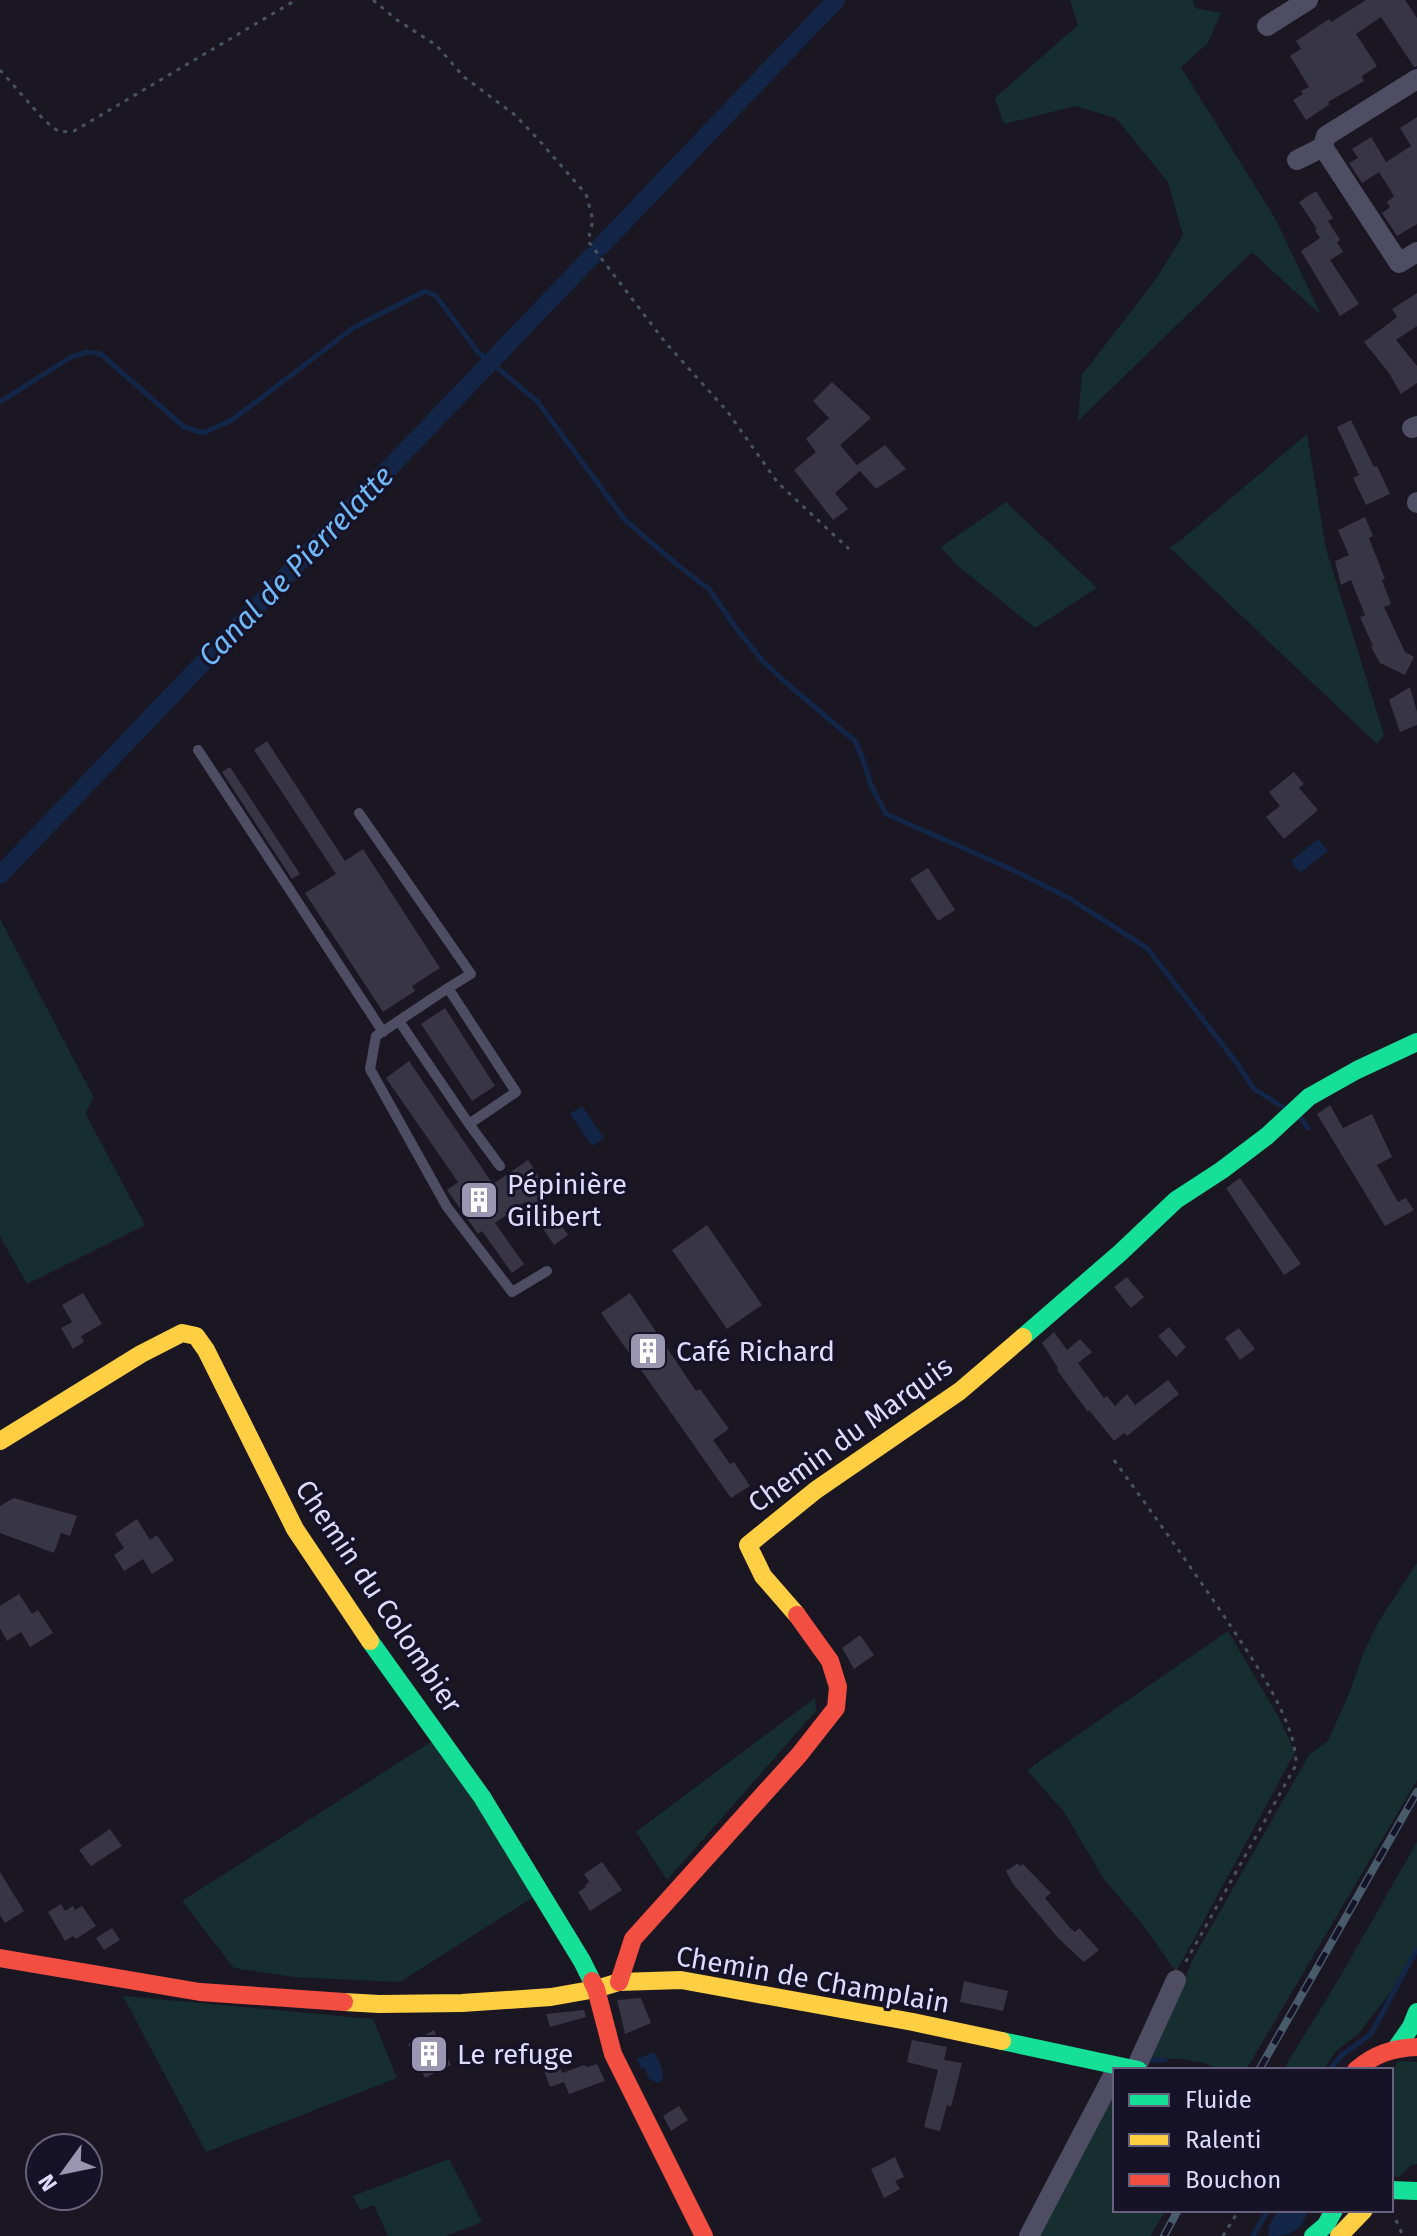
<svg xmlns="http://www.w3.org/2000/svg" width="1417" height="2236" font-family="'Fira Sans',sans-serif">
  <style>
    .green { fill: #162e2f }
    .water { fill: #132648 }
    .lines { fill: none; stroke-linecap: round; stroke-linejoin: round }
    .stream { stroke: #132648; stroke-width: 5 }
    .canal { stroke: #132648; stroke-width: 18 }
    .building { fill: #383544 }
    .path { stroke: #495360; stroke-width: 3; stroke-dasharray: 4 6; stroke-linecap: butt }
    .lane { stroke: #4e4d63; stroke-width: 10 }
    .street { stroke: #4e4d63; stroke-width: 20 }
    .fast { stroke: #16e098; stroke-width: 18 }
    .slow { stroke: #ffcf43; stroke-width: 18 }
    .jam { stroke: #f24e42; stroke-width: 18 }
    .rail-casing { stroke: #485b6a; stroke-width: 8 }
    .rail { stroke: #161228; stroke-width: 5; stroke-dasharray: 15; stroke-linecap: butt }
    .labels { text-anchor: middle; stroke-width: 6; stroke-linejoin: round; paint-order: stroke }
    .poi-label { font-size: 28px; fill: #dfdbfd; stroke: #161228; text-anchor: start }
    .street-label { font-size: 28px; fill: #dfdbfd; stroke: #161228 }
    .water-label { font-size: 30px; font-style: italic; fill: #6fb7f6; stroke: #161228 }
  </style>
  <rect width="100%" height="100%" fill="#1a1723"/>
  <path class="green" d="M1070,0H1193L1195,8L1221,13L1208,43L1181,67L1276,220L1321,315L1252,252L1078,421L1082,375L1156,279L1183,235L1168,182L1116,118L1075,106L1004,124L995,98L1078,25Z
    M1307,434L1326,549L1384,735L1377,744L1169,547L1180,541Z
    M1006,502L1097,588L1035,628L958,566L941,547Z
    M0,919L94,1098L85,1113L145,1225L27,1284L0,1236Z
    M1417,1563V1780L1246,2070H1220L1205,2063L1180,2059L1150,2058L1194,1957L1309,1755L1328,1741L1349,1694L1363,1654L1379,1621Z
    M1228,1631L1278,1716L1295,1752L1176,1972L1143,1925L1104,1879L1064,1812L1027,1770Z
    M815,1698L816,1711L667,1880L636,1832Z
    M434,1740L535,1896L400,1982L295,1977L234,1968L182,1901Z
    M1417,1842V1951L1392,1990L1359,2033L1335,2052L1323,2070H1283L1340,1977Z
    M123,1996L373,2019L397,2078L206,2152Z
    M1398,2061L1417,2062V2164L1411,2165L1399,2177L1391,2176V2074Z
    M1115,2089V2210H1166L1150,2236H1037Z
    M449,2159L482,2222L446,2236H388L374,2205L360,2210L353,2196Z"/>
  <path class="water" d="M1318,839L1328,851L1300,873L1291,861Z
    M582,1106L604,1138L592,1146L570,1114Z
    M654,2052C659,2062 668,2074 659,2083L649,2079L644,2067L641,2068L637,2059Z
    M1278,2210H1308C1302,2232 1290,2236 1269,2236L1268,2228Z"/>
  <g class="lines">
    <path class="stream" d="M0,402L71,357L87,352L101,354L184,427L203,433L232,420L353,328L425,291L436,296L478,352L537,401L625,520L680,567L709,589L736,628L761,659L785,682L855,741L862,757L871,785L886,814L1011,869L1069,898L1147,948L1236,1062L1254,1089L1283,1107
      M1301,1119L1308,1128
      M1148,2060H1165
      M1329,2070L1342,2055L1371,2034L1417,1949
      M1253,2236L1268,2210"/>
    <path class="canal" d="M600,247L836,0
      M0,875L592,256"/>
  </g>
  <path class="building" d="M1366,0H1405L1417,18V66L1414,67L1381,17L1356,34L1377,66L1362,76L1364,81L1328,102L1330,104L1306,120L1293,100L1303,94L1301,91L1309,87L1290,56L1301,49L1296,41L1329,19L1331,22Z
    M1417,117V224L1397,236L1382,213L1390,207L1387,202L1394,196L1379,172L1362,183L1349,163L1358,158L1352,149L1371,137L1386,162L1411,146L1400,128Z
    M1316,191L1333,218L1328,221L1340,240L1337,242L1343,252L1330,260L1359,304L1340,316L1301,251L1320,238L1315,230L1317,229L1299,202Z
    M1417,293V326L1396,340L1417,366V383L1401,394L1389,373L1364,342L1397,317L1392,309Z
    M832,382L871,418L840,445L857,465L885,445L906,469L876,489L860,471L835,493L848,509L833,520L794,470L816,452L806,439L829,418L813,401Z
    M1351,420L1374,467L1377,466L1390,494L1366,505L1353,478L1359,475L1337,427Z
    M1365,517L1373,536L1369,538L1385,579L1382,580L1391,604L1384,607L1405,652L1414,657L1405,675L1380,663L1371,647L1373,646L1360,617L1365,615L1351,580L1341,585L1335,561L1349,555L1338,530Z
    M1410,687L1417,712V725L1400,732L1389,700Z
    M267,741L345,861L363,849L440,968L412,986L415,991L383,1012L305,893L336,874L254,750Z
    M230,767L300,874L292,879L222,772Z
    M1294,772L1304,784L1299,788L1318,810L1284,839L1266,817L1280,806L1269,792Z
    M928,868L955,910L938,921L910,879Z
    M445,1008L495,1086L472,1101L421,1024Z
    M409,1061L493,1184L528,1160L546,1187L539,1192L568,1235L554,1245L525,1202L495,1223L524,1264L512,1273L482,1231L478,1234L447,1190L458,1182L386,1078Z
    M1330,1105L1343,1128L1372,1114L1392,1157L1377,1165L1398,1202L1406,1198L1414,1210L1385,1226L1317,1114Z
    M1240,1178L1301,1264L1284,1275L1226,1188Z
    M707,1225L762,1305L727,1329L672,1250Z
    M1127,1277L1144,1297L1131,1308L1114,1287Z
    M83,1293L102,1324L81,1336L84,1342L73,1349L61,1328L72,1322L62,1305Z
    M630,1293L696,1391L700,1389L729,1429L713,1440L730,1464L734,1462L750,1486L731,1498L601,1313Z
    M1169,1327L1186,1347L1176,1357L1158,1336Z
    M1239,1328L1255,1349L1240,1360L1225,1338Z
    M1054,1332L1067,1350L1080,1339L1092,1352L1078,1363L1104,1398L1107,1396L1115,1406L1127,1394L1135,1405L1168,1380L1179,1394L1127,1436L1124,1433L1114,1441L1089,1410L1088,1412L1057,1370L1058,1368L1042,1343Z
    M14,1498L77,1516L70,1536L61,1533L54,1553L0,1533V1506Z
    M137,1519L150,1540L157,1535L174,1560L152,1574L143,1559L124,1571L114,1555L124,1548L115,1534Z
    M19,1594L32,1614L38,1610L53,1633L30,1647L21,1632L7,1641L0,1628V1606Z
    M860,1635L874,1655L854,1669L842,1648Z
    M110,1829L122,1846L91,1866L79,1850Z
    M602,1862L622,1890L590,1911L578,1892L586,1887L585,1885L589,1882L584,1874Z
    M1018,1863L1020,1866L1023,1864L1051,1893L1045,1898L1069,1927L1075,1932L1079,1928L1099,1950L1084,1962L1058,1938L1013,1884L1006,1871Z
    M0,1872L24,1911L5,1923L0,1915Z
    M61,1904L65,1911L73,1906L75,1910L82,1906L96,1926L76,1939L73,1936L65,1941L48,1912Z
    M112,1928L120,1940L104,1950L96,1938Z
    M964,1981L1008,1991L1003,2011L960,2002Z
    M641,1998L651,2023L625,2034L617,2000Z
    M584,2010L586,2017L550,2027L546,2014Z
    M434,2030L451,2065L425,2078L408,2044Z
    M912,2040L947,2047L944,2060L962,2063L951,2107L947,2105L940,2131L924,2127L938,2070L907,2062Z
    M552,2046L562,2073L584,2065L587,2067L597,2064L605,2081L569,2094L564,2082L550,2087L536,2050Z
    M679,2106L688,2120L671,2131L663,2116Z
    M895,2157L904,2177L895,2181L900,2189L884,2198L871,2169Z"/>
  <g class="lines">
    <path class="path" d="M373,0L397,20L436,45L464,77L515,115L537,138L586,194L593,220L588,241L665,342L727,411L778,483L849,549
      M0,70L44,120L59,132L74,131L296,0
      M1114,1460C1153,1514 1191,1567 1228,1622C1252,1659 1297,1721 1296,1765L1184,1965
      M1396,2220L1403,2236
      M1223,2236L1239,2210"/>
    <path class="lane" d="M198,750L383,1032
      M359,813L471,974L448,988
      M399,1021L469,1124
      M500,1166L469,1124L516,1092L448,988L376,1036L370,1069L447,1207L512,1292L547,1271"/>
    <path class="street" d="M1267,26L1308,0
      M1417,79L1326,136L1323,147L1399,263L1417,252
      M1297,160L1323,147
      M1412,428L1417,426
      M1417,502V503
      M1135,2070L1176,1980
      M1029,2236L1115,2072"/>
    <path class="fast" d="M1023,1337L1120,1253L1176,1200L1222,1170L1267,1136L1309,1097L1357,1070L1417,1042
      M370,1641L482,1797L582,1961L592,1981
      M1002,2041L1138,2070
      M1397,2047L1411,2027L1417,2012
      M1391,2190L1417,2191
      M1313,2236L1326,2225L1334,2210"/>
    <path class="slow" d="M0,1441L141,1354L182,1333L196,1336L206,1350L295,1529L370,1641
      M797,1615L763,1576L748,1545L816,1490L960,1391L1023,1337
      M344,2002L379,2004L462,2003L551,1997L596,1989L619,1982L681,1980L913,2022L1002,2041
      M1339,2236L1364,2210"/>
    <path class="jam" d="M0,1958L200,1992L344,2002
      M592,1981L596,1989L613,2054L704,2236
      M619,1982L633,1939L799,1755L836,1708L838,1687L830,1661L797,1615
      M1356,2070C1374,2054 1393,2048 1417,2047"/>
    <defs>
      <path id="rail" d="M1259,2070L1417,1792
        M1164,2236L1178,2210"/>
    </defs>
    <use href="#rail" class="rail-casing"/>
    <use href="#rail" class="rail"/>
  </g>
  <defs>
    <symbol id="building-square" viewBox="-11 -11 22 22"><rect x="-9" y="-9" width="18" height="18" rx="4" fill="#9a96b1" stroke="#161228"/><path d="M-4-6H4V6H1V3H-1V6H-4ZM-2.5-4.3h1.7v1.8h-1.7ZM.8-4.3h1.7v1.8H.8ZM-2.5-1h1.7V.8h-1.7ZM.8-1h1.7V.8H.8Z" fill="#fff"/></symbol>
  </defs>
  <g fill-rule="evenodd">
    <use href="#building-square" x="457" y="1178" width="44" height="44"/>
    <use href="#building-square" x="626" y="1329" width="44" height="44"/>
    <use href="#building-square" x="407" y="2032" width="44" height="44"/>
  </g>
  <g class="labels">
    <g class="poi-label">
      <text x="507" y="1194">Pépinière<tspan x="507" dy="32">Gilibert</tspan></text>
      <text x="676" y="1361">Café Richard</text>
      <text x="457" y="2064">Le refuge</text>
    </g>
    <g class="street-label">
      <text transform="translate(850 1434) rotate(-36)" y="10">Chemin du Marquis</text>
      <text transform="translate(379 1596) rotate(56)" y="10">Chemin du Colombier</text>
      <text transform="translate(813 1979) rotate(10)" y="10">Chemin de Champlain</text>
    </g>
    <g class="water-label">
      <text transform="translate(296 566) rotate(-46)" y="10">Canal de Pierrelatte</text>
    </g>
  </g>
  <rect x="1113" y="2068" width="280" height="144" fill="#161228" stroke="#66627d" stroke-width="2"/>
  <rect x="1129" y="2094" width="40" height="12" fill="#16e098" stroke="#66627d" stroke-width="2"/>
  <text x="1185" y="2108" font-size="24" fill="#dfdbfd">Fluide</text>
  <rect x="1129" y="2134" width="40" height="12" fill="#ffcf43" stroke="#66627d" stroke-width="2"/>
  <text x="1185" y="2148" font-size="24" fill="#dfdbfd">Ralenti</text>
  <rect x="1129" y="2174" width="40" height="12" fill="#f24e42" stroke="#66627d" stroke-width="2"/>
  <text x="1185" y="2188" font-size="24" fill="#dfdbfd">Bouchon</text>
  <g transform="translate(64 2172) rotate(237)"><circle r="38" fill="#161228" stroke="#66627d" stroke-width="2"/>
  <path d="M0-6L14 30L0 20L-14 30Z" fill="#9a96b1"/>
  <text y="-12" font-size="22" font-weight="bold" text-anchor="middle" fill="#dfdbfd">N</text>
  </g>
</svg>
